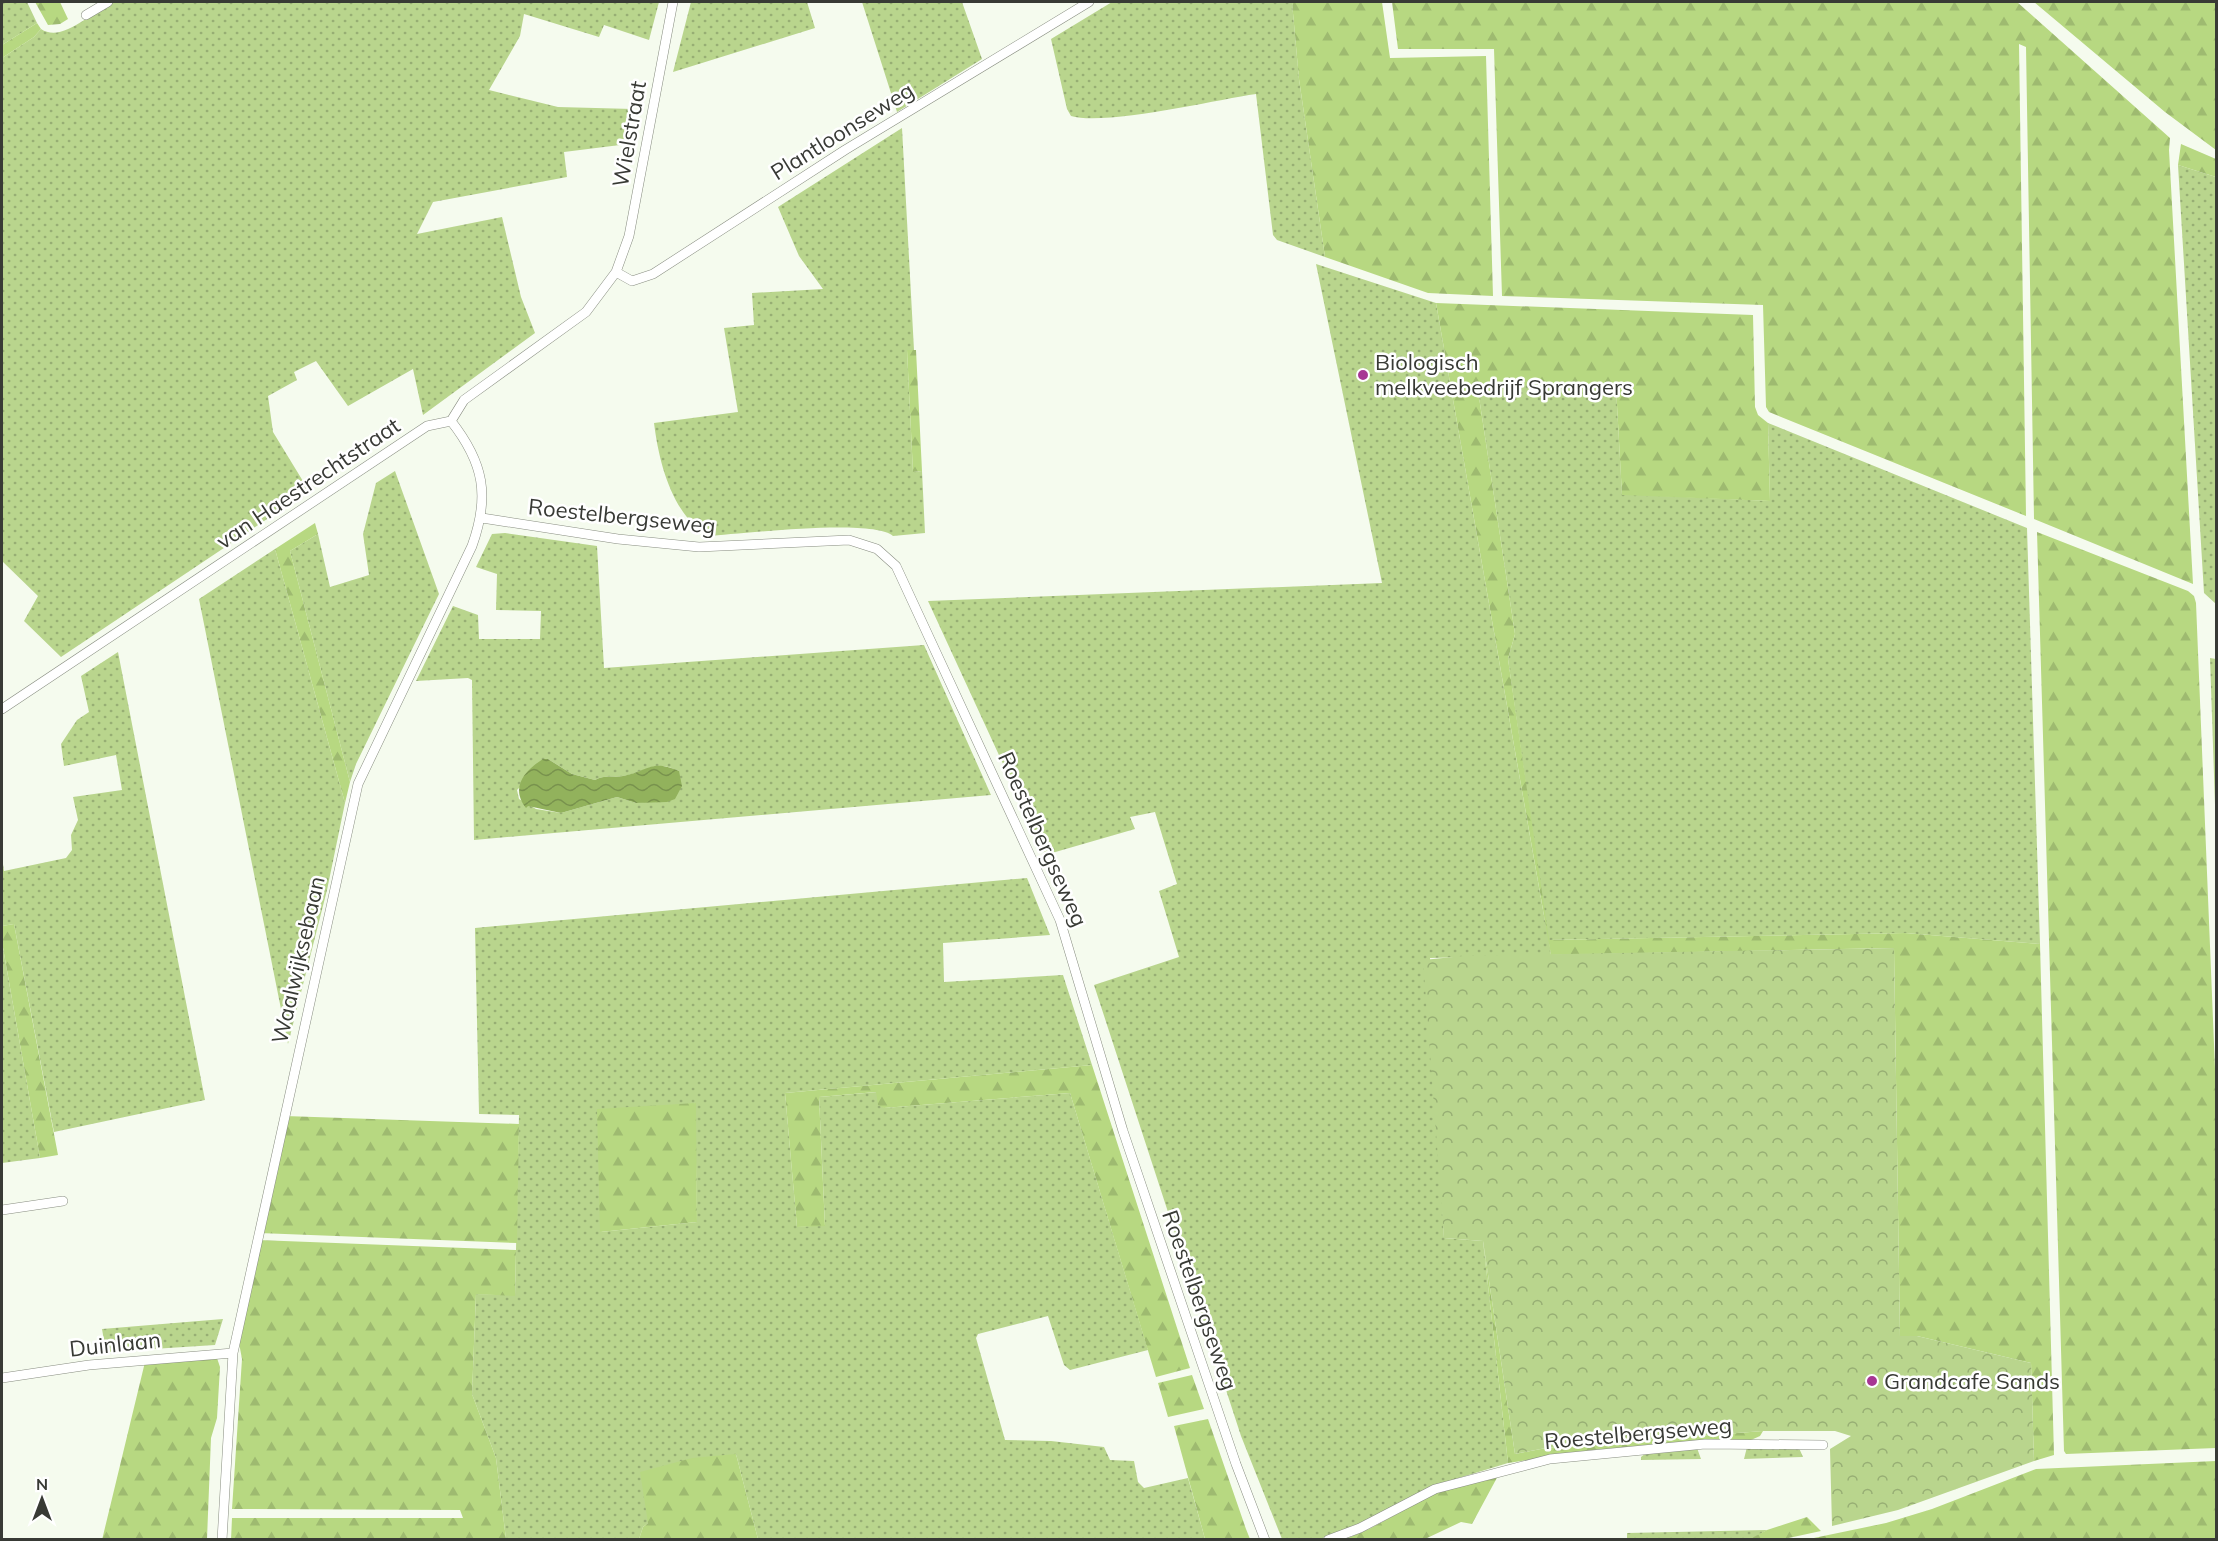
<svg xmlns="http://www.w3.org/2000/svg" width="2218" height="1541" font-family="Mulish,sans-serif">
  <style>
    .grass { fill: url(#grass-dots); fill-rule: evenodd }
    .forest { fill: url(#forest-firs) }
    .park { fill: url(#park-crowns) }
    .water { fill: url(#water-waves) }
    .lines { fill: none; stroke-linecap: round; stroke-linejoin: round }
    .minor-casing { stroke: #888d81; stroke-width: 10 }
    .minor { stroke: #fff; stroke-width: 9 }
    .poi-dot { fill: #a73693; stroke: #fff; stroke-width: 2 }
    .labels { text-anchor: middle; stroke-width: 5; stroke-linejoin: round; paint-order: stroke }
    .street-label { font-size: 22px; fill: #383a35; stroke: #fff }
    .poi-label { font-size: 22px; fill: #383a35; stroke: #fff; text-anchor: start }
  </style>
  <defs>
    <pattern id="grass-dots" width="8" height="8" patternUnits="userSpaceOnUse" patternTransform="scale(1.5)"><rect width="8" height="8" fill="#b9d58d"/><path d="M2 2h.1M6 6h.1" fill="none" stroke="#97ae74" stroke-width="1.8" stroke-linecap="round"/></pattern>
    <pattern id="forest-firs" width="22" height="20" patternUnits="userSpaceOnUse" patternTransform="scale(1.5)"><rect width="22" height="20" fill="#b7d881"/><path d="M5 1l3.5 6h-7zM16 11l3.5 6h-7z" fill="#9eba70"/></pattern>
    <pattern id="park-crowns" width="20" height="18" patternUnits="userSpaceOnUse" patternTransform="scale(1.5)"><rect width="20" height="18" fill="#b9d58d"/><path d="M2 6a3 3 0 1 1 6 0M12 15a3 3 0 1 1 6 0" fill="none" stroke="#97ae74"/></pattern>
    <pattern id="water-waves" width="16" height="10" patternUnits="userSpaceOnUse" patternTransform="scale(1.5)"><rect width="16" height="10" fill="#92b25c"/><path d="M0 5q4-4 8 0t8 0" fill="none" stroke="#78924d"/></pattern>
  </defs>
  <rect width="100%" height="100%" fill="#f5fbee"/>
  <path class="grass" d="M2,2H27L37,23L2,45Z
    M109,2H659L649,40L604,25L599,37L524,14L520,36L489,90L558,107L633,109L628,144L564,152L567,177L433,202L417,234L502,217L521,297L535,333L423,415L413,369L348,406L316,361L294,372L297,380L268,396L273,432L309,491L61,657L24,621L38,596L2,561V58L34,37L41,29C62,43 92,13 109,2Z
    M691,2H807L815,28L673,72Z
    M862,2H962L982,59L897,112Z
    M1112,2H1292L1299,79L1325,257L1277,240L1273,235L1256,94C1215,100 1105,126 1071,116L1067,109L1051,39Z
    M902,128L914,350H907L913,472L922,471L925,533L893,536C873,518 740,534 708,536C672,514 659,463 654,423L738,412L724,328L754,325L752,293L823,289L799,256L778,207Z
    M2178,165L2216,177V604L2204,593Z
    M1316,264L1436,303L1546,927L1508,659L1515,634L1477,384L1616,387L1622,494L1770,501L1768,423L2027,528L2040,944L1905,933L1549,940L1551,955L1430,958L1444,1238L1483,1241L1508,1463L1439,1484L1367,1521L1320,1539H1282L1241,1436L1094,985L1179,957L1159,891L1177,884L1155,812L1130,817L1135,829L1045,855L928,601L1382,583Z
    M395,471L439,594L356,764L350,782L290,551L318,534L330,587L369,575L363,534L376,483Z
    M505,533L597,546L604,668L924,645L991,795L474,840L472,680L468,678L416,681L453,606L478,615L479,639H540L541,611L496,610L497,574L476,567L492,534ZM548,759L572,774L595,780C605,774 613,778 623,776C648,772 653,759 679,771L652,801L636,803L617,797L561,813L536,809L519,799L517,790Z
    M275,549L345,803L327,890L288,1044L199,599Z
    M118,652L205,1100L54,1132L14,924L2,926V857L4,871L66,858L72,850L71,835L78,820L73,797L122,790L116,755L64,766L61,744L77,720L89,712L81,676Z
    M2210,658L2216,659V834Z
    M1027,878L1050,935L943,943L944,982L1063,975L1092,1065L785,1093L797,1227L825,1225L819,1097L877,1092L884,1108L1070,1093L1148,1350L1070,1370L1064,1365L1048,1316L978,1334L976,1338L1005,1440L1051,1441L1104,1447L1110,1460L1134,1461L1138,1482L1144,1488L1188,1478L1205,1539H758L736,1454L643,1527L639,1539H506L496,1458L472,1394L476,1294L515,1295L519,1115L479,1114L475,928ZM695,1103L697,1222L600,1232Z
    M2,942L40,1158L2,1163Z
    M223,1319L215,1345L106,1352L102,1329Z
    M1747,1447L1799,1448L1803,1457L1744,1459Z
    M1697,1448L1701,1459L1641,1460V1457L1646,1453Z
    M1767,1530L1750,1540L1627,1539V1533Z"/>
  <path class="forest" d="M35,2H60L68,19L60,24L48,25Z
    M1292,2H1382L1390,58L1486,56L1493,296L1428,293L1325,257L1299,79Z
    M1392,2H2017L2170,138L2169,150L2193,584L2034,519L2026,47L2019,44L2026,516L1769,412L1766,407L1763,305L1502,296L1494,49H1398Z
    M2034,2H2216V150L2165,112Z
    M37,23L41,29L34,37L2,58V45Z
    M2181,144L2216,159V177L2178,165Z
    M1436,303L1753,315L1755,407L1758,415L1768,423L1770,501L1622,495L1616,387L1477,384L1515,634L1508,659L1549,940L1905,933L2040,944L2054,1455L2034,1461L2031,1363L1917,1336L1900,1337L1894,948L1551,955Z
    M907,350H916L922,471L913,472Z
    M315,523L318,534L290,551L350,782L345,803L275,549Z
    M2037,532L2188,591L2194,596L2196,603L2216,1093V1448L2066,1454L2064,1451Z
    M14,924L58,1155L40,1158L2,942V926Z
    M1092,1065L1190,1368L1156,1377L1070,1093L884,1108L878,1105L876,1092L819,1097L825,1226L797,1227L785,1093Z
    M696,1103L697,1222L600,1232L597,1109Z
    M285,1116L519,1124L517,1243L259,1233Z
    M258,1240L516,1250L515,1296L476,1294L472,1394L496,1458L506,1539L231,1540L232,1518H463L460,1510L232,1509L242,1359L239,1343Z
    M1483,1241L1515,1454L1546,1448L1763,1431L1760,1436L1751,1440L1593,1450L1508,1463Z
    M217,1358L220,1367L217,1418L211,1438L207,1539L102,1540L145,1362Z
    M1192,1375L1204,1409L1168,1417L1158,1383Z
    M1208,1419L1246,1529L1250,1539H1205L1174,1426Z
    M736,1454L758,1539H639L643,1527L648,1523L640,1472L692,1458Z
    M2216,1461V1539H1809L1886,1523L1932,1509L2036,1469Z
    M1499,1474L1472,1524L1461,1522L1425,1539L1343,1540L1369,1529L1434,1494Z
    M1807,1517L1821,1531L1784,1539H1750L1767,1530Z"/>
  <path class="park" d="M1894,948L1900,1336H1917L2031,1363L2034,1461L1898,1510L1832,1526L1830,1449L1851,1436L1835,1431H1763L1546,1448L1515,1454L1483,1241L1444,1238L1423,960L1463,956Z"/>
  <path class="water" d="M543,759H548L572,774L595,780C605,774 613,778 623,776C649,771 651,759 679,771L682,786L675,799L667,802L636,803L617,797L561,813L528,806L526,808C510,788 524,771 543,759Z"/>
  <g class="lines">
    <defs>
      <path id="minor" d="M86,15L108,2
        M616,272L632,281L653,274L845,150L1089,2
        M482,518L618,539L699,547L849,540L877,549L896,566L1060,920L1123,1131L1236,1464L1265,1540
        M2,709L427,426L451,421L464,400L586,312L616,272L629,236L673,2
        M2,1210L63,1201
        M2,1378L89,1365L233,1353
        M222,1540L233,1353L358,784L472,546C490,496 484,463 451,421
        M1328,1540L1360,1528L1435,1489L1550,1459L1705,1444L1823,1445"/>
    </defs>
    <use href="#minor" class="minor-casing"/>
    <use href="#minor" class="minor"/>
  </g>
  <g class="poi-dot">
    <circle cx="1363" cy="375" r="6"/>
    <circle cx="1872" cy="1381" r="6"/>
  </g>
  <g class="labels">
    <g class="street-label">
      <text transform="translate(842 131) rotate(-32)" y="8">Plantloonseweg</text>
      <text transform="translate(629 134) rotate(-80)" y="8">Wielstraat</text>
      <text transform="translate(308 483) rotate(-34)" y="8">van Haestrechtstraat</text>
      <text transform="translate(622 516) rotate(6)" y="8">Roestelbergseweg</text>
      <text transform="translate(1043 839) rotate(66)" y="8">Roestelbergseweg</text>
      <text transform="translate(298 960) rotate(-77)" y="8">Waalwijksebaan</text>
      <text transform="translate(1200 1300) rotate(71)" y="8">Roestelbergseweg</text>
      <text transform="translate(115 1344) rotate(-6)" y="8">Duinlaan</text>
      <text transform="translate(1638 1433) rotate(-5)" y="8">Roestelbergseweg</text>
    </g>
    <g class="poi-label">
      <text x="1375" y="370">Biologisch<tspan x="1375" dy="25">melkveebedrijf Sprangers</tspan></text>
      <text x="1884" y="1389">Grandcafe Sands</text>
    </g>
  </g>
  <rect width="2218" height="1541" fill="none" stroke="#383a35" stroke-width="6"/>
  <g transform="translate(42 1499)" stroke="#ffffff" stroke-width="4.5" paint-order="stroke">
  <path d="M0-4.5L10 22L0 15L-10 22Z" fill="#383a35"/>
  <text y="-9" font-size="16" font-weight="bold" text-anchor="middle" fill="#383a35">N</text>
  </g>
</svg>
